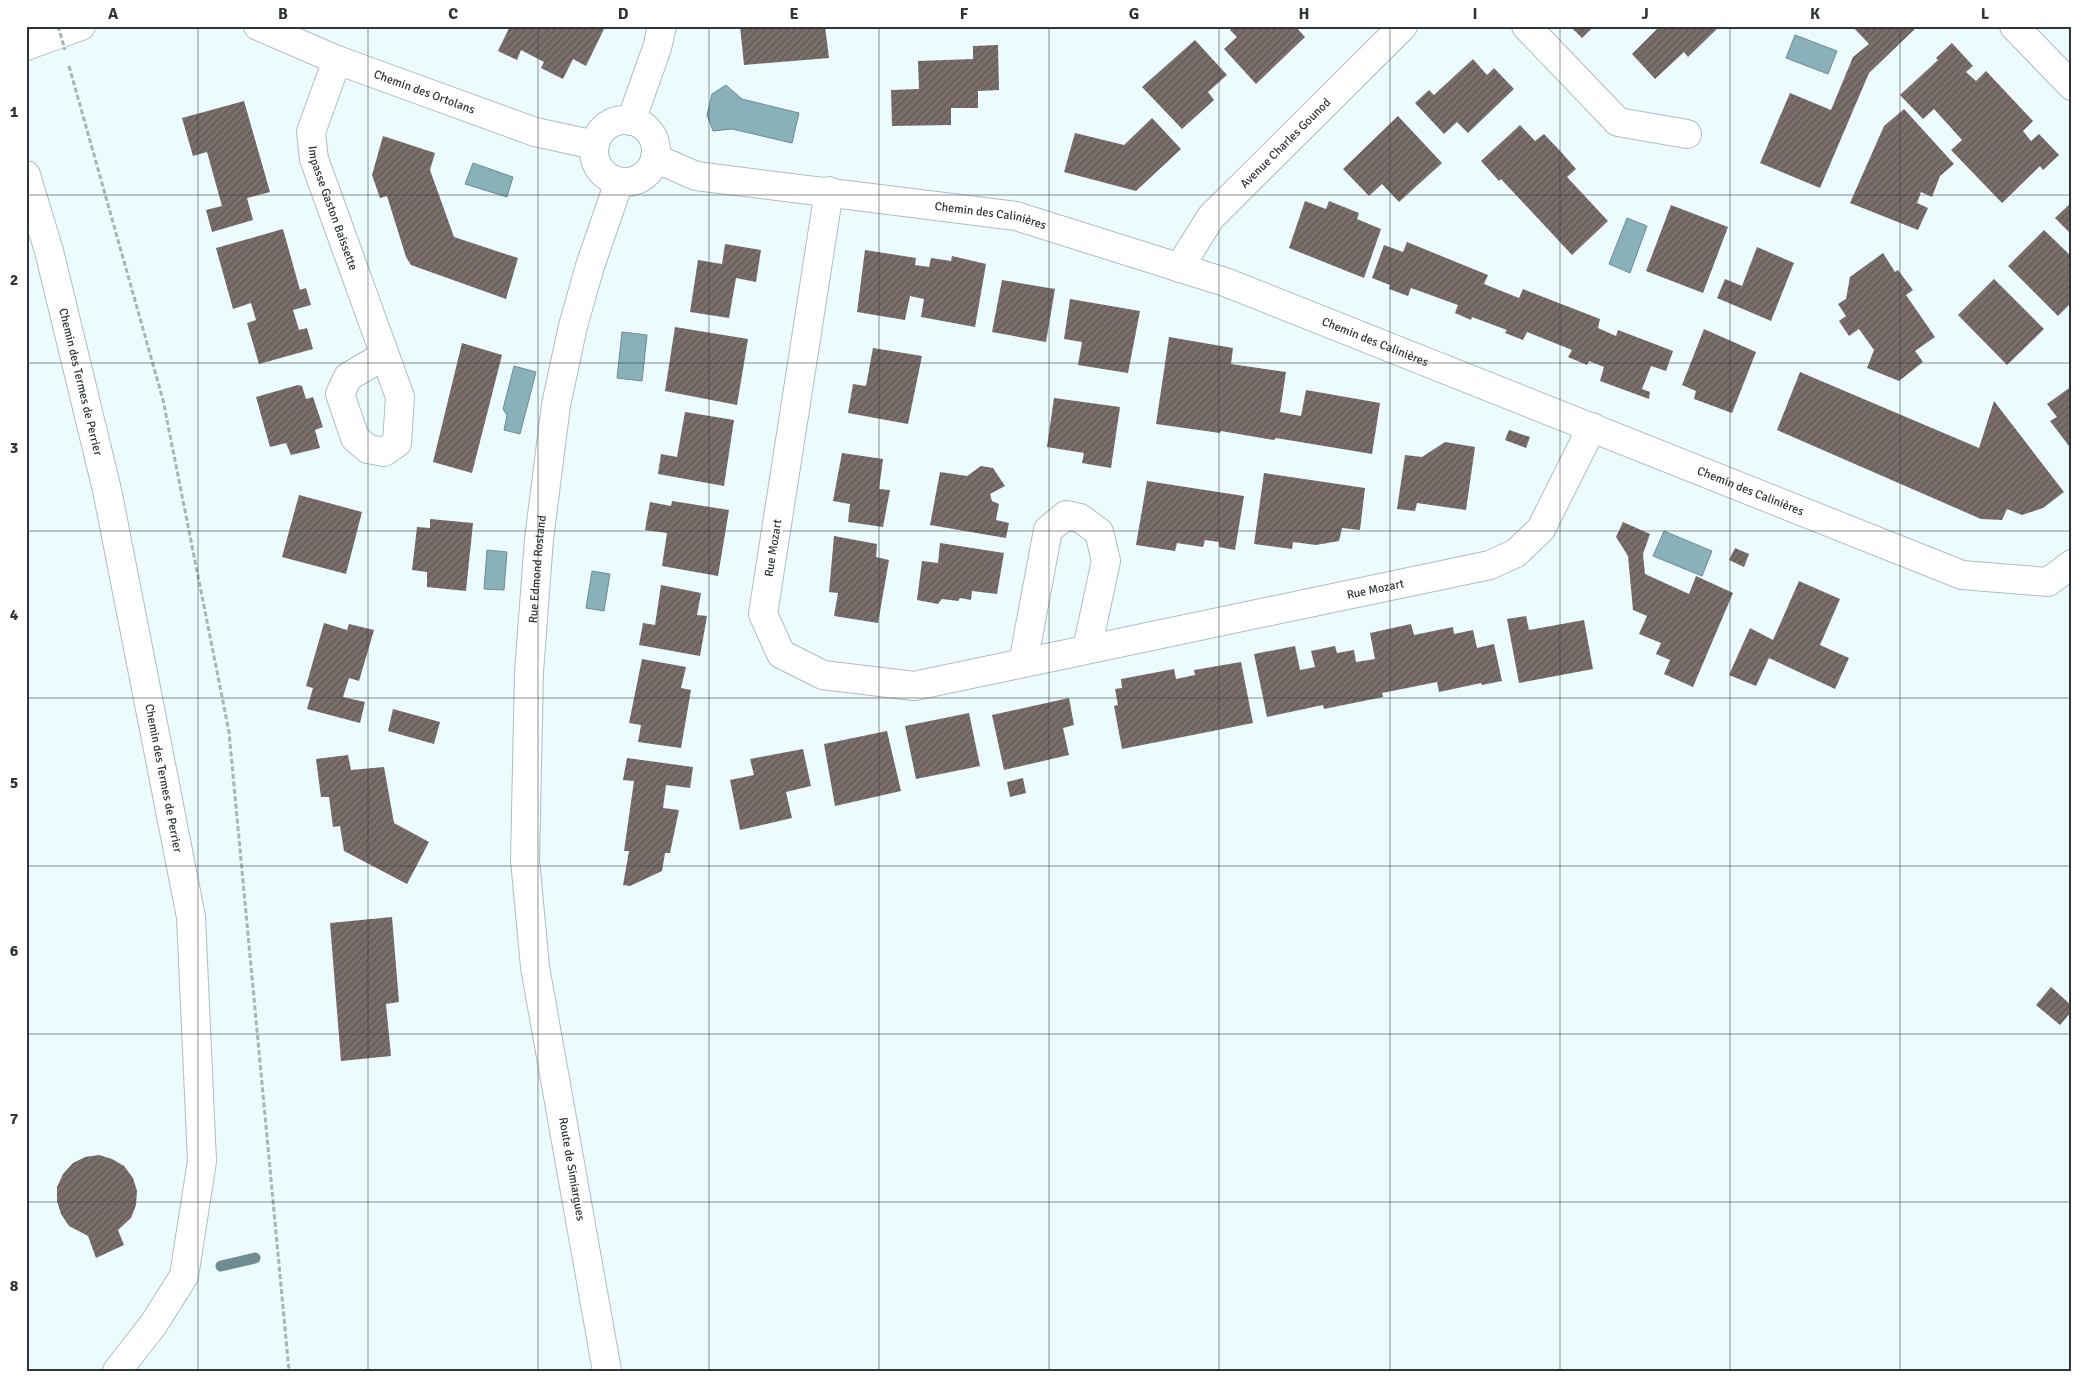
<svg xmlns="http://www.w3.org/2000/svg" width="2098" height="1397" font-family="Signika,sans-serif">
  <style>
    .water { fill: #88b1b9; stroke: #6e8c92 }
    .lines { fill: none; stroke-linecap: round; stroke-linejoin: round }
    .stream { stroke: #6e8c92; stroke-width: 11 }
    .building { fill: url(#building-hatch) }
    .minor-casing { stroke: #afbdc0; stroke-width: 30 }
    .path { stroke: #a9b4b7; stroke-width: 3; stroke-dasharray: 5 2.5; stroke-linecap: butt }
    .minor { stroke: #fff; stroke-width: 28 }
    .path-bridge { stroke: #a9b4b7; stroke-width: 3; stroke-dasharray: 5 2.5; stroke-linecap: butt }
    .grid { fill: none; stroke: #303637; stroke-width: 1; stroke-opacity: 0.55 }
    .labels { text-anchor: middle; stroke-width: 5; stroke-linejoin: round; paint-order: stroke }
    .street-label { font-size: 12px; fill: #303637; stroke: #fff }
    .neatline { fill: none; stroke: #303637; stroke-width: 2 }
    .grid-label { font-size: 16px; text-anchor: middle; font-weight: bold; fill: #303637 }
  </style>
  <defs>
    <pattern id="building-hatch" width="6" height="6" patternUnits="userSpaceOnUse" patternTransform="scale(1.25)"><rect width="6" height="6" fill="#7b6f6c"/><path d="M-1 1l2-2M0 6l6-6M5 7l2-2" fill="none" stroke="#605755"/></pattern>
  </defs>
  <rect width="100%" height="100%" fill="#ecfbfe"/>
  <path class="water" d="M1795,35L1837,51L1828,74L1786,58Z
    M726,85L742,99L799,113L792,143L732,129L713,131L707,115L712,94Z
    M473,163L513,177L507,197L465,184Z
    M1627,218L1647,226L1630,273L1609,264Z
    M622,332L647,335L642,381L617,378Z
    M514,366L536,372L520,434L504,430L507,415L503,409Z
    M1664,531L1712,551L1702,576L1653,556Z
    M487,550L507,552L504,590L484,589Z
    M592,571L610,574L604,611L586,608Z"/>
  <g class="lines">
    <path class="stream" d="M221,1266L255,1258"/>
  </g>
  <path class="building" d="M510,26H526L530,29L532,26L605,27L586,66L573,59L563,79L541,68L544,62L521,50L517,60L498,51Z
    M740,26H825L829,58L744,65Z
    M1234,26H1295L1305,37L1256,84L1224,49L1237,37L1230,30Z
    M1570,26H1594L1582,38Z
    M1660,26H1720L1688,57L1684,52L1655,79L1632,54Z
    M1852,26H1918L1869,73L1820,188L1760,163L1790,93L1831,110L1853,57L1869,44Z
    M1195,40L1227,75L1208,92L1214,100L1182,129L1142,87Z
    M1952,43L1973,66L1966,72L1976,81L1986,71L2033,121L2023,131L2031,141L2039,134L2059,155L2043,170L2040,166L2002,203L1951,150L1962,140L1934,109L1923,119L1900,95L1938,60L1936,58Z
    M998,45L999,90L978,91V108H951V125L892,126L891,90L919,89L918,61L973,59V46Z
    M1473,59L1487,75L1494,68L1514,89L1468,133L1457,122L1444,134L1415,103L1429,90L1434,95Z
    M244,101L270,192L247,198L253,220L212,232L206,210L222,206L207,152L193,156L182,118Z
    M1904,109L1954,164L1940,176L1932,197L1921,192L1917,203L1928,208L1918,230L1850,203L1884,126Z
    M1398,116L1442,163L1399,202L1382,184L1369,196L1343,169Z
    M1152,118L1181,149L1136,191L1064,172L1075,133L1124,145Z
    M1520,125L1535,141L1544,134L1562,153L1576,169L1567,177L1608,221L1572,255L1501,179L1499,181L1481,161Z
    M383,136L435,153L430,170L454,237L518,258L506,299L411,265L406,257L387,196L380,198L372,175Z
    M1305,201L1326,209L1329,201L1359,213L1357,219L1381,229L1364,278L1289,248Z
    M2072,202V235L2055,218Z
    M1671,205L1728,227L1703,293L1646,271Z
    M283,229L300,290L306,288L311,305L293,310L299,330L307,328L313,349L259,364L247,323L256,320L251,303L233,309L216,248Z
    M2044,230L2072,257V302L2058,316L2008,266Z
    M1407,242L1488,275L1484,284L1519,298L1523,289L1600,319L1598,328L1616,336L1618,330L1673,351L1666,371L1651,366L1642,389L1650,392L1649,399L1600,381L1604,367L1589,361L1587,365L1568,357L1572,350L1527,332L1523,340L1505,333L1507,330L1472,317L1471,320L1455,313L1458,305L1411,288L1408,296L1389,289L1390,285L1372,278L1384,245L1403,252Z
    M725,244L761,250L756,282L736,278L729,318L690,312L698,260L722,264Z
    M1757,247L1794,263L1771,321L1717,298L1725,279L1742,286Z
    M865,250L916,258L915,265L929,267L931,258L951,261L952,256L986,264L975,327L921,317L924,299L910,296L905,320L857,312Z
    M1883,253L1895,272L1898,270L1913,290L1906,295L1935,337L1915,351L1923,362L1899,381L1867,368L1874,350L1859,329L1849,336L1839,321L1846,316L1838,304L1846,299L1850,277Z
    M1994,279L2044,329L2007,365L1958,315Z
    M1002,280L1055,289L1046,342L992,332Z
    M1070,299L1140,311L1128,373L1078,365L1082,342L1064,339Z
    M675,327L748,339L737,405L665,391Z
    M1704,329L1756,352L1732,413L1694,399L1696,391L1682,385Z
    M1169,337L1233,348L1231,364L1286,372L1280,412L1301,416L1306,390L1380,403L1372,454L1276,438L1274,440L1221,431L1220,433L1156,424Z
    M462,343L502,355L472,473L433,462Z
    M873,348L922,356L908,424L848,413L853,384L866,386Z
    M1800,372L1979,448L1994,401L2064,492L2043,508L2022,515L2007,509L2002,520L1981,519L1777,430Z
    M298,385L302,386L306,399L313,397L323,427L315,430L320,448L291,455L286,443L270,447L256,397Z
    M2072,386V450L2050,421L2057,417L2047,404Z
    M1054,398L1120,407L1111,468L1082,463L1084,453L1047,447Z
    M685,412L734,420L724,486L658,474L661,454L677,457Z
    M1509,430L1530,437L1526,448L1505,440Z
    M1445,442L1475,447L1466,510L1417,503L1415,511L1397,509L1405,455L1422,457Z
    M842,453L883,459L879,489L890,490L883,527L848,522L850,504L833,501Z
    M981,466L993,468L1005,486L990,494L992,501L999,504L996,520L1009,523L1006,538L930,525L940,472L967,476Z
    M1264,473L1365,488L1360,530L1342,528L1339,541L1316,545L1293,542L1292,549L1254,544Z
    M1147,481L1244,496L1235,550L1219,547V542L1205,540L1203,547L1177,543L1175,551L1136,545Z
    M299,495L362,512L346,574L282,557Z
    M672,501L729,510L718,576L662,566L667,533L645,530L650,502L671,506Z
    M430,519L473,523L466,591L427,587V572L412,570L417,527L430,528Z
    M1623,522L1650,534L1643,554L1645,574L1689,594L1696,576L1733,593L1693,687L1664,674L1670,660L1656,654L1661,643L1639,634L1647,616L1633,610L1628,556L1616,537Z
    M834,536L877,544L876,557L889,560L878,623L834,616L838,593L829,592Z
    M940,543L1004,553L997,594L972,591L971,600L960,598L958,601L942,599L938,604L917,600L922,561L938,563Z
    M1735,548L1749,554L1744,567L1729,560Z
    M1799,581L1840,599L1820,645L1849,658L1835,689L1769,658L1756,686L1729,675L1750,628L1773,640Z
    M661,585L701,593L697,615L707,616L700,656L639,645L643,623L655,625Z
    M1526,616L1529,630L1584,620L1593,669L1519,683L1507,619Z
    M324,623L347,630L349,624L374,630L359,681L349,678L343,697L365,702L360,723L307,709L313,688L306,686Z
    M1411,624L1414,635L1453,627L1454,634L1473,630L1477,648L1494,644L1502,681L1482,685L1481,683L1439,692L1437,682L1382,693L1383,697L1324,709L1323,705L1267,717L1254,654L1295,646L1300,670L1315,667L1311,651L1335,646L1337,653L1354,650L1356,662L1375,659L1370,633Z
    M642,659L686,667L681,688L691,690L681,748L638,742L641,725L629,723Z
    M1241,662L1253,723L1122,749L1114,706L1118,705L1115,689L1122,688L1121,679L1174,669L1176,679L1195,675L1194,670Z
    M1069,698L1074,725L1063,728L1069,755L1004,770L992,715Z
    M393,709L440,722L434,744L388,731Z
    M969,713L980,766L916,779L905,726Z
    M887,731L901,791L835,806L824,744Z
    M803,749L811,786L786,792L792,818L740,830L730,780L754,775L750,759Z
    M348,755L351,770L384,767L394,823L429,842L407,884L344,851L340,826L333,827L329,797H321L316,759Z
    M627,758L693,767L690,788L666,785L663,808L679,810L670,853H665L662,871L630,886L623,885L629,851H624L634,781L623,780Z
    M1023,778L1026,793L1010,797L1007,782Z
    M392,917L399,1002L386,1004L391,1056L341,1061L330,923Z
    M2051,987L2072,1006V1011L2060,1025L2036,1005Z
    M99,1155L112,1159L124,1166L133,1178L137,1191L136,1205L131,1218L118,1230L124,1245L96,1258L88,1236L69,1226L61,1214L57,1201V1187L63,1174L73,1163L85,1157Z"/>
  <g class="lines">
    <defs>
      <g id="minor">
        <path id="s1" d="M258,26L337,60L535,132L595,145"/>
        <path d="M1526,26L1618,122L1687,134"/>
        <path d="M2014,26L2072,86"/>
        <path d="M26,46L81,26"/>
        <path id="s2" d="M337,60L311,132L314,159L400,397L397,443L384,452L368,449L355,438L340,394L348,377L385,355"/>
        <circle cx="625" cy="151" r="31"/>
        <path d="M631,121L657,48L662,26"/>
        <path id="s3" d="M655,158L696,176L1016,216L1225,282L1962,575L2048,582L2072,564"/>
        <path id="s4" d="M26,175L49,251L107,490L191,917L202,1161L184,1276L153,1325L117,1371"/>
        <path id="s5" d="M829,191L763,614L781,654L823,675L914,686L1490,565L1516,553L1541,529L1592,427"/>
        <path id="s6" d="M1179,268L1211,217L1403,26"/>
        <path d="M1023,663L1048,530L1066,515L1080,518L1099,532L1106,561L1087,649"/>
        <path id="s7" d="M607,1371L535,967L525,860L529,672L539,539L556,405L573,326L590,266L619,182"/>
      </g>
    </defs>
    <use href="#minor" class="minor-casing"/>
    <path class="path" d="M69,66L163,400L229,732L289,1371"/>
    <use href="#minor" class="minor"/>
    <path class="path-bridge" d="M58,26L65,50"/>
  </g>
  <path class="grid" d="M198,26V1371M368,26V1371M538,26V1371M709,26V1371M879,26V1371M1049,26V1371M1219,26V1371M1390,26V1371M1560,26V1371M1730,26V1371M1900,26V1371M26,195H2072M26,363H2072M26,531H2072M26,698H2072M26,866H2072M26,1034H2072M26,1202H2072"/>
  <g class="labels">
    <g class="street-label">
      <text dy="4" stroke="none"><textPath href="#s1" startOffset="179">Chemin des Ortolans</textPath></text>
      <text dy="4" stroke="none"><textPath href="#s6" startOffset="165">Avenue Charles Gounod</textPath></text>
      <text dy="4" stroke="none"><textPath href="#s2" startOffset="156">Impasse Gaston Baissette</textPath></text>
      <text dy="4" stroke="none"><textPath href="#s3" startOffset="342">Chemin des Calinières</textPath></text>
      <text dy="4" stroke="none"><textPath href="#s3" startOffset="748">Chemin des Calinières</textPath></text>
      <text dy="4" stroke="none"><textPath href="#s4" startOffset="214">Chemin des Termes de Perrier</textPath></text>
      <text dy="4" stroke="none"><textPath href="#s3" startOffset="1152">Chemin des Calinières</textPath></text>
      <text transform="translate(773 548) rotate(-81)" y="4">Rue Mozart</text>
      <text dy="4" stroke="none"><textPath href="#s7" startOffset="809">Rue Edmond Rostand</textPath></text>
      <text dy="4" stroke="none"><textPath href="#s5" startOffset="1082">Rue Mozart</textPath></text>
      <text dy="4" stroke="none"><textPath href="#s4" startOffset="619">Chemin des Termes de Perrier</textPath></text>
      <text transform="translate(572 1169) rotate(80)" y="4">Route de Simiargues</text>
    </g>
  </g>
  <rect width="2098" height="1397" fill="none" stroke="#ffffff" stroke-width="55"/>
  <rect x="28" y="28" width="2042" height="1342" class="neatline"/>
  <g class="grid-label">
    <text x="113" y="19">A</text>
    <text x="283" y="19">B</text>
    <text x="453" y="19">C</text>
    <text x="623" y="19">D</text>
    <text x="794" y="19">E</text>
    <text x="964" y="19">F</text>
    <text x="1134" y="19">G</text>
    <text x="1304" y="19">H</text>
    <text x="1475" y="19">I</text>
    <text x="1645" y="19">J</text>
    <text x="1815" y="19">K</text>
    <text x="1985" y="19">L</text>
    <text x="14" y="117">1</text>
    <text x="14" y="285">2</text>
    <text x="14" y="453">3</text>
    <text x="14" y="620">4</text>
    <text x="14" y="788">5</text>
    <text x="14" y="956">6</text>
    <text x="14" y="1124">7</text>
    <text x="14" y="1291">8</text>
  </g>
</svg>
